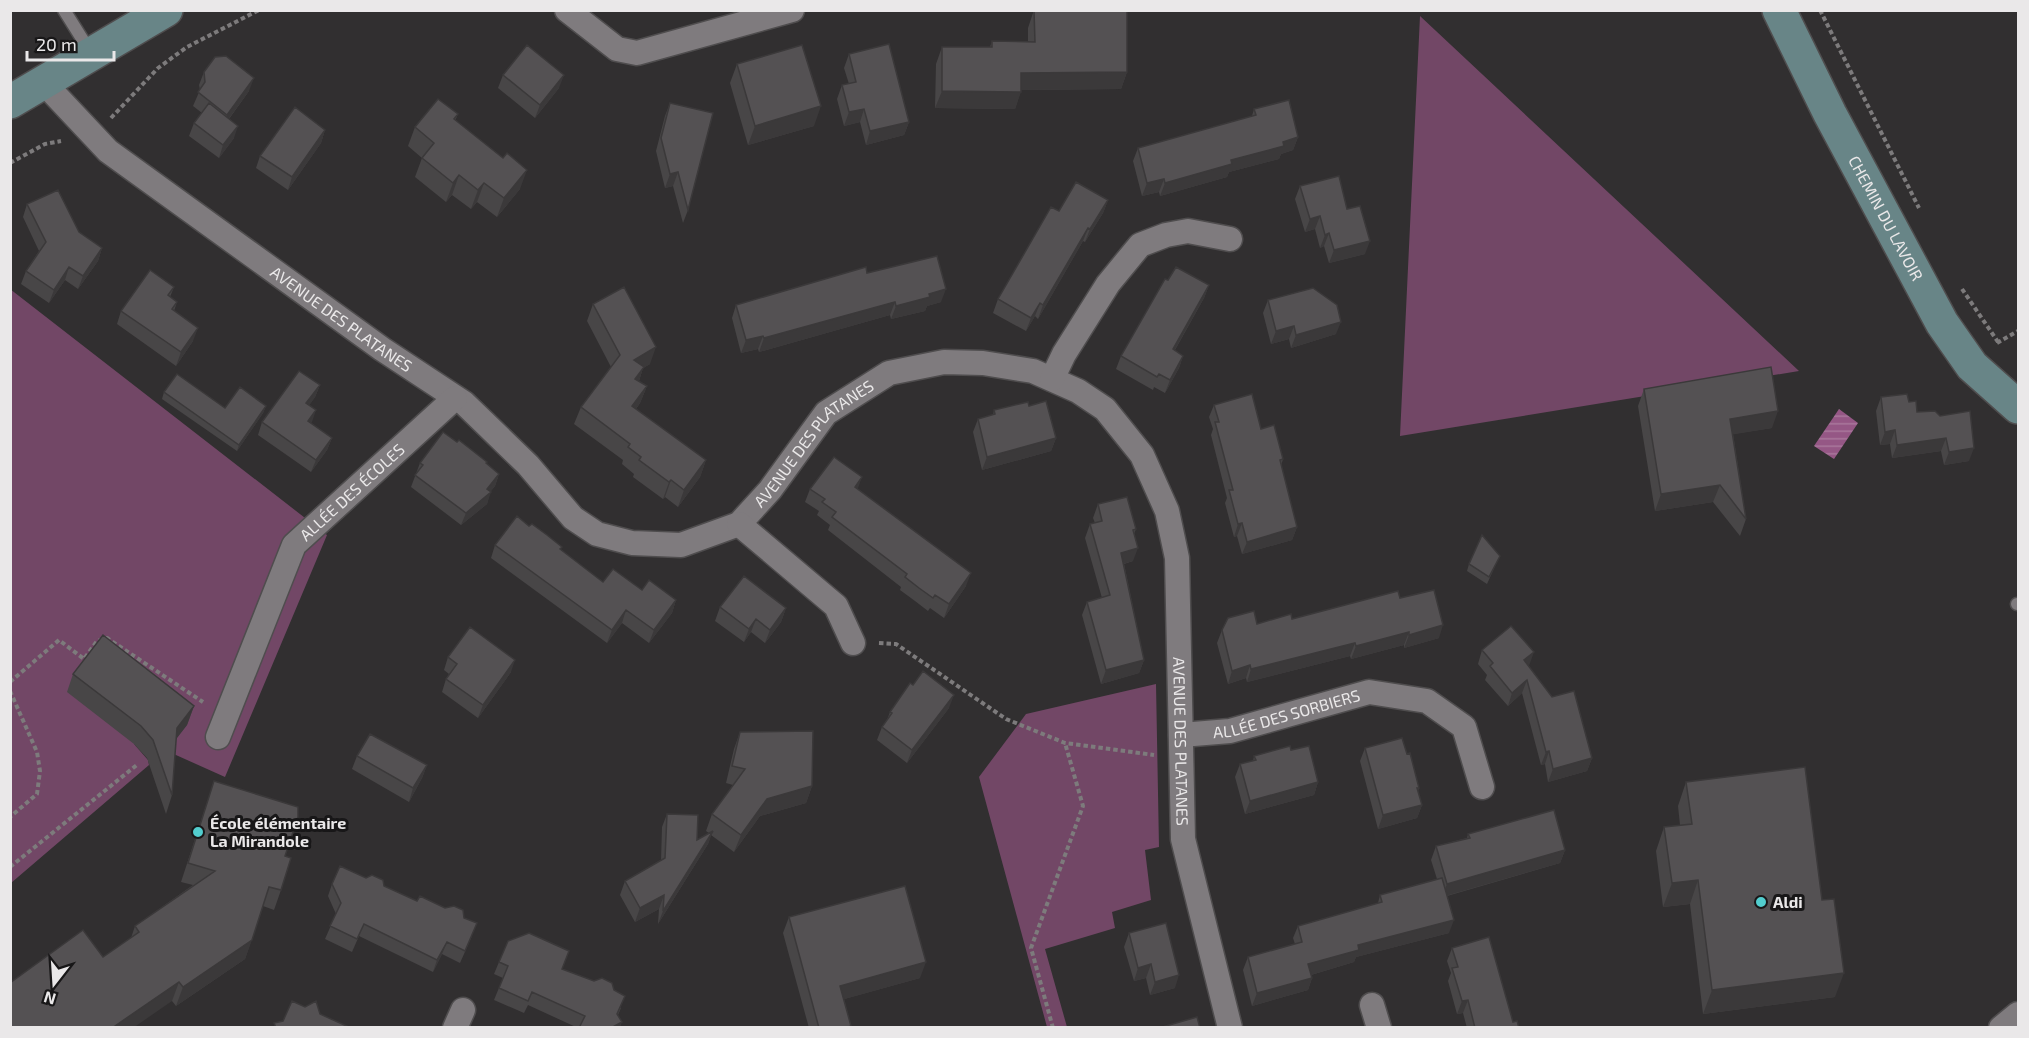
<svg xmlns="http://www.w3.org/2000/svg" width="2029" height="1038" font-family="'Exo 2',sans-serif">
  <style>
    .grass { fill: #724766 }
    .water { fill: url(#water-rules) }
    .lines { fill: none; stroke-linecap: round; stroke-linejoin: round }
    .lane-casing { stroke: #4f4d4e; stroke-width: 15 }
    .street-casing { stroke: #4f4d4e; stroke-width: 27 }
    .secondary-casing { stroke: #4f4d4e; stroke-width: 36 }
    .path { stroke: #7d7b7c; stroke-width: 4; stroke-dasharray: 4.5 3; stroke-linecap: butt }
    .lane { stroke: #7f7b7e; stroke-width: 12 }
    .street { stroke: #7f7b7e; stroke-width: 24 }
    .secondary { stroke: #688587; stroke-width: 33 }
    .wall { fill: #484647 }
    .shaded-wall { fill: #3b393a }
    .building { fill: #545153; stroke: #3b393a; stroke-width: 1.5 }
    .poi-dot { fill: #52cdce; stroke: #181718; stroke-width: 2 }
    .labels { text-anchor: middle; stroke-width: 6; stroke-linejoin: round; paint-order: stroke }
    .street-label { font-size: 16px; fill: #eae8e9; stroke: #181718 }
    .poi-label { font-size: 16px; font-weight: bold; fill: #eae8e9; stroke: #181718; text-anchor: start }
  </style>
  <defs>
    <pattern id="water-rules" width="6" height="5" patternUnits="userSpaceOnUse" patternTransform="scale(1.5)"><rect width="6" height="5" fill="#955785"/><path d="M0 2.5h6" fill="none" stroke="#a9779c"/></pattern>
  </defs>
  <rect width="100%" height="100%" fill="#312f30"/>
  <path class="grass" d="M1420,16L1799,371L1400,436Z
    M10,289L327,535L225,777L167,751L134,744L148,760L149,765L11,883Z
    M1156,684L1159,847L1145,850L1151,900L1112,912L1115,928L1045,949L1067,1027H1047L979,777L1026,714Z"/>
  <path class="water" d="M1839,409L1858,423L1834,459L1814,446Z"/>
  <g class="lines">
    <defs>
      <path id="lane" d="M64,10L91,53
        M2017,604H2018"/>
      <g id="street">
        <path d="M567,10L617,49L637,53L792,10"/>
        <path id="s1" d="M44,83L108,151L382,349L464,403L528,465L573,518L597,534L632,543L681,545L739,524L770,490L826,413L889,373L944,362L983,363L1033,371L1078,391L1105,409L1142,455L1167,511L1177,558L1183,839L1230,1028"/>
        <path d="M1052,379L1064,354L1108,284L1140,245L1166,235L1188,231L1230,239"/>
        <path d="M739,524L836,606L853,643"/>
        <path id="s2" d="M1181,735L1230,731L1369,692L1427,701L1464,727L1482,787"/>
        <path id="s3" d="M218,737L294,545L455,398"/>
        <path d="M1372,1005L1379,1028"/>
        <path d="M455,1028L463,1010"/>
        <path d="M2001,1028L2018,1014"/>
      </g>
      <g id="secondary">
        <path id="s4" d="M1779,10L1830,114L1942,323L1972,366L2018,407"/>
        <path d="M10,102L166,10"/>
      </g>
    </defs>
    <use href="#lane" class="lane-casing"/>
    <use href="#street" class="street-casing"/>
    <use href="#secondary" class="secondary-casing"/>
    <path class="path" d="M1820,10L1919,208
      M111,118L158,68L187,47L259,10
      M10,163L45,144L61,141
      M1962,289L1998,342
      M1997,343L2018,331
      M879,643L896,644L1006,719L1065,743L1154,755
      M10,682L59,640L84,659L97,641L107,638L203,702
      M10,691L37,752L40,771L37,794L10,817
      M10,867L138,764
      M1053,1028L1031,948L1083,806L1065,743"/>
    <use href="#lane" class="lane"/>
    <use href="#street" class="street"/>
    <use href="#secondary" class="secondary"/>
  </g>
  <path class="wall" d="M1034,10L1127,72L1121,89L1021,90L1015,109L935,108L936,64L942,47H990L992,41L1028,42V28Z
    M849,54L909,122L904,135L866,145L860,122L844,126L837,99L842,85L849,84L844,68Z
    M737,64L814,126L748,145L730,83Z
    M204,72L249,91L229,119L234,138L219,158L189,136L194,123L202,113L193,106L200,90L199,85Z
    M503,75L559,88L535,118L498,88Z
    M670,103L688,210L683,223L673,186L665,188L656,151L665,116Z
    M1254,109L1298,137L1293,150L1281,154L1279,159L1229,172L1227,177L1160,196L1159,192L1142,196L1133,161L1138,148L1252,116Z
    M458,114L455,121L520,189L497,217L477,202L471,209L452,195L446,202L415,177L422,158L408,146L415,127Z
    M325,130L321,143L288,190L256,168L260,156Z
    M1300,186L1347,209L1365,254L1329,263L1324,246L1320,248L1315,229L1305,232L1295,199Z
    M1108,200L1103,213L1085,242L1083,241L1038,319L1035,316L1026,331L993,313L998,299L1059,211Z
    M27,204L79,232L102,248L98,261L78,289L65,280L49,303L21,284L26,271L39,251L23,217Z
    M867,273L941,302L927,306L925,311L891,319L890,315L759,352L758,349L741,353L732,318L736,305Z
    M1168,280L1209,285L1204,298L1175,350L1183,356L1179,368L1165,393L1154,387L1153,390L1116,369L1121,356Z
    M174,287L170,297L177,302L174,311L193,341L176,366L117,324L121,311Z
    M1268,300L1336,334L1291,348L1289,339L1271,344L1263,313Z
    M593,304L650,364L643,368L639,381L647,386L640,403L636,409L706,460L700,477L678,507L665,497L663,499L633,477L634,474L622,464L623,460L574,424L581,407L611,367L587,321Z
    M320,385L315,397L309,405L311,423L332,438L327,450L311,472L258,435L262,422Z
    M1644,389L1772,428L1733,434L1746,519L1740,536L1713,502L1655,511L1638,406Z
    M164,392L225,408L266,406L263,413L237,451L162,399Z
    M1881,397L1909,402L1917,412L1935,411L1969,461L1944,465L1941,451L1892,458L1890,444L1880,445L1876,411Z
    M1214,405L1261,429L1283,459L1281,466L1297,527L1292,540L1242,554L1237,536L1234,537L1225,503L1227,498L1211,435L1213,429L1209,417Z
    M1029,406L1056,438L1051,451L982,470L973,432L978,419L993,415L994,410Z
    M457,442L487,462V464L499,474L495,486L490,492L487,504L461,525L411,487L420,463Z
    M810,489H857L966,586L944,618L930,608L928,611L915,601L900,590L901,587L828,530L830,525L817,515L819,511L805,502Z
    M1098,504L1136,529L1134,534L1133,561L1124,564L1144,660L1139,673L1101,684L1082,615L1087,602L1102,598L1085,538L1090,524L1095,523L1093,518Z
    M495,545L560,550L603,582L642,590L676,600L672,613L649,643L622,623L607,643L491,558Z
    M1497,562L1487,584L1467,571L1469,564Z
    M1400,598L1439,638L1404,648V645L1351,659L1350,656L1247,682L1246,678L1228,684L1217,643L1222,630L1257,624L1292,619Z
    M720,607L786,608L781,622L765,643L751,632L744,642L715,621Z
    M1482,650L1529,666L1592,758L1587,771L1548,782L1545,764L1541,765L1522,693L1508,706L1485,680L1487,675L1478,664Z
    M448,657L511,672L478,718L442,692L446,679L449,674L444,670Z
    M73,674L194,706L187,725L176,739L172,795L166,814L147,758L134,744L67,692Z
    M913,685L949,708L907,763L877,740L882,727L887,720L890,712Z
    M740,732L812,786L806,803L760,816L734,852L711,835L708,844L658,924L659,909L635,922L620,895L625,881L661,861L662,827L667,814L697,840L709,833L706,831L712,814L733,785L726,783L734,749Z
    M1365,748L1407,754L1419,788L1418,791L1422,805L1417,818L1378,829L1360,761Z
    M1291,750L1318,782L1314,795L1245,814L1235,777L1240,764L1253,761L1254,756Z
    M357,756L427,765L422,778L409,802L352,769Z
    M214,781L285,856L281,890L274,910L263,906L245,959L176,1006L172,1001L103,957L131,938L135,926L193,885L181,882Z
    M1686,782L1822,900L1835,997L1703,1014L1690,904L1663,907L1656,851L1664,827L1680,825L1678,806Z
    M1468,834L1565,850L1560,863L1447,896L1449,933L1356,957L1354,962L1311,975L1312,978L1308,990L1252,1006L1243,970L1248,957L1295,944L1293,938L1298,926L1378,903L1380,895L1437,879L1431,860L1436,846L1467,838Z
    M332,884L384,886L417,901L464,918L472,936L460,963L442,954L433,972L359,936L352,952L325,939L336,914L328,896Z
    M789,917L920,978L844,999L851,1026L850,1028H809L783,933Z
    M1129,933L1175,988L1150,995L1146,978L1134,981L1124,947Z
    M1452,948L1513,1022L1519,1028H1467L1463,1013L1457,1014L1448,981L1451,973L1447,961Z
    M499,962L562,969L621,1008L618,1015L620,1028H578L528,1005L524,1013L494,1000L503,978L494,974Z"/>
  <path class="shaded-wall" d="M1127,72L1121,89L1015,90L1021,73Z
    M564,75L559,88L535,118L540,105Z
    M254,78L249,91L222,128L227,115Z
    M942,91L1021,92L1015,109L935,108Z
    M821,106L814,126L748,145L755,126Z
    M864,109L860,122L844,126L849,112Z
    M909,122L904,135L866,145L870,131Z
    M238,126L234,138L219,158L223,145Z
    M325,130L321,143L288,190L292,177Z
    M1298,137L1293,150L1281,154L1279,159L1229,172L1227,177L1160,196L1165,183Z
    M527,170L520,189L497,217L504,198Z
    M678,172L673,186L665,188L670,174Z
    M459,175L452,195L446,202L453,183Z
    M1164,179L1159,192L1142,196L1147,183Z
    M484,183L477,202L471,209L478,190Z
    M1108,200L1103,213L1085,242L1090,229Z
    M1320,216L1315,229L1305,232L1310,219Z
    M1088,228L1083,241L1038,319L1043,305Z
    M1329,233L1324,246L1320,248L1325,235Z
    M1370,241L1365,254L1329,263L1334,250Z
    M102,248L98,261L78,289L83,276Z
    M69,267L65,280L49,303L54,290Z
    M1209,285L1204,298L1168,362L1173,349Z
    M946,289L941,302L927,306L925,311L891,319L896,306L929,294Z
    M895,302L890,315L759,352L764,338Z
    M1040,303L1035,316L1026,331L1031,318Z
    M1341,322L1336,334L1291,348L1296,335Z
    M1294,326L1289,339L1271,344L1276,331Z
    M198,328L193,341L176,366L181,352Z
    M763,336L758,349L741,353L746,340Z
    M656,347L650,364L643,368L638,384L629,396L634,360Z
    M1183,356L1179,368L1165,393L1170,380Z
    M320,385L315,397L302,416L306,403Z
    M647,386L640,403L626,423L632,406Z
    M266,406L263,413L237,451L239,445Z
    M316,410L312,422L304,434L308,421Z
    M1778,411L1772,428L1724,436L1730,419Z
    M1895,430L1890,444L1880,445L1885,432Z
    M332,438L327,450L311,472L316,460Z
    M1056,438L1051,451L982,470L987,457Z
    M1946,438L1941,451L1892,458L1897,445Z
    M1974,448L1969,461L1944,465L1949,452Z
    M706,460L700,477L678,507L684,490Z
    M499,474L495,486L487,496L491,492L487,504L461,525L466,513L487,489Z
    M862,477L857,491L855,487Z
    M671,480L665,497L663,499L669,482Z
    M1720,485L1713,502L1655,511L1661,494Z
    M1242,523L1237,536L1234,537L1238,524Z
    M1297,527L1292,540L1242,554L1247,542Z
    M1138,548L1133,561L1116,566L1121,553Z
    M971,573L966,586L944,618L949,604Z
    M676,600L672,613L649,643L654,630Z
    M786,608L781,622L765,643L770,630Z
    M626,610L622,623L607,643L612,630Z
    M756,619L751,632L744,642L749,629Z
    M1443,625L1439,638L1404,648L1409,635Z
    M1409,632L1404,645L1351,659L1356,646Z
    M1355,643L1350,656L1247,682L1251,669Z
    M1534,652L1529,666L1524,660Z
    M515,660L511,672L478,718L483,705Z
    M1144,660L1139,673L1101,684L1106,670Z
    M1250,665L1246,678L1228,684L1232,671Z
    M1527,680L1522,693L1508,706L1512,693Z
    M954,695L949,708L907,763L912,750Z
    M194,706L187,725L170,747L177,728Z
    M1549,751L1545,764L1541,765L1546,752Z
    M1592,758L1587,771L1548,782L1553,769Z
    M427,765L422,778L409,802L413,788Z
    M1318,782L1314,795L1245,814L1250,801Z
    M812,786L806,803L760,816L734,852L741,835L767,799Z
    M1422,805L1417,818L1378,829L1383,815Z
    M713,831L708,844L658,924L663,911Z
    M1565,850L1560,863L1442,897L1447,884Z
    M1698,880L1690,904L1663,907L1672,883Z
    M664,895L659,909L635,922L640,908Z
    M1454,920L1449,933L1356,957L1354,962L1304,977L1308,964L1358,945Z
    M252,940L245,959L176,1006L183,987Z
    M447,942L442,954L433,972L437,960Z
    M926,962L920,978L834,1002L840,986Z
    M1151,964L1146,978L1134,981L1138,968Z
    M1844,973L1835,997L1703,1014L1712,990Z
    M1179,975L1175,988L1150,995L1155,982Z
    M1312,978L1308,990L1252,1006L1257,993Z
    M179,982L172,1001L133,1028H112Z
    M1468,1000L1463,1013L1457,1014L1462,1001Z
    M622,1022L620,1028H611Z"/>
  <path class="building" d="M1034,10H1127V72L1021,73V92L942,91V47H992V41L1035,42Z
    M889,44L909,122L870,131L864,109L849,112L842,85L856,82L849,54Z
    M527,45L564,75L540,105L503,75Z
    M802,45L821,106L755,126L737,64Z
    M226,56L254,78L227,115L198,92L205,82L204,72L215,57Z
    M438,99L458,114L454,119L503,158L507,153L527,170L504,198L484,183L478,190L459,175L453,183L422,158L434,143L415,127Z
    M1289,100L1298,137L1283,142L1284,146L1231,160L1232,164L1165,183L1164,179L1147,183L1138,148L1256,115L1254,109Z
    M209,103L238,126L223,145L194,123Z
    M670,103L713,113L688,210L678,172L670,174L661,138Z
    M295,107L325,130L292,177L260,156Z
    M1339,176L1347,209L1360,206L1370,241L1334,250L1329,233L1325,235L1320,216L1310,219L1300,186Z
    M1076,182L1108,200L1090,229L1088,228L1043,305L1040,303L1031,318L998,299L1051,207L1059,211Z
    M58,190L79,232L102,248L83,276L69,267L54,290L26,271L46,242L27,204Z
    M937,256L946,289L929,294L930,297L896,306L895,302L764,338L763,336L746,340L736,305L866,267L867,273Z
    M1176,267L1209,285L1173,349L1183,356L1170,380L1159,374L1157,377L1121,356L1165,279L1168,280Z
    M150,270L174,287L168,295L177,302L172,309L198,328L181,352L121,311Z
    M624,287L656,347L634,360L644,367L635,379L647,386L632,406L706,460L684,490L671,480L669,482L639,460L641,457L628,447L630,444L581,407L620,355L593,304Z
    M1313,288L1337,305L1341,322L1296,335L1294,326L1276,331L1268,300Z
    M1771,367L1778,411L1730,419L1746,519L1720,485L1661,494L1644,389Z
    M299,371L320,385L306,403L316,410L308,421L332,438L316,460L262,422Z
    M177,374L225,408L240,387L266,406L239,445L164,392Z
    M1252,394L1261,429L1274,425L1283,459L1280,460L1297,527L1247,542L1242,523L1238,524L1229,490H1233L1215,422H1219L1214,405Z
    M1907,394L1909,402L1916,401L1917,412L1935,411L1940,416L1970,411L1974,448L1949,452L1946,438L1897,445L1895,430L1885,432L1881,397Z
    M1046,401L1056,438L987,457L978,419L995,414L994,410L1028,402L1029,406Z
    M443,432L457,442L459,440L487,462L486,463L499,474L487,489L491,492L466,513L415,475L423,465L420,463Z
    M834,457L862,477L855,487L971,573L949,604L935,595L933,598L919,588L905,577L907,574L832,517L836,512L822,502L825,499L810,489Z
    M1127,497L1136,529L1133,530L1138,548L1121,553L1144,660L1106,670L1087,602L1110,595L1090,524L1102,521L1098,504Z
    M517,516L529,526L532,524L547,535L562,547L560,549L603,582L613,569L642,590L649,580L676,600L654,630L626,610L612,630L495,545Z
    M1482,535L1500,556L1489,577L1469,564Z
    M744,576L786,608L770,630L756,619L749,629L720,607Z
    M1434,590L1443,625L1409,635V632L1356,646L1355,643L1251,669L1250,665L1232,671L1222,630L1228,618L1254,611L1257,624L1291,614L1292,619L1398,591L1400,598Z
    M1511,626L1534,652L1524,660L1552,697L1574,691L1592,758L1553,769L1549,751L1546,752L1527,680L1512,693L1490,666L1493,663L1482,650Z
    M470,627L515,660L483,705L446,679L457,664L448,657Z
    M103,635L194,706L177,728L172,795L153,740L141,726L73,674Z
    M923,671L954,695L912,750L882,727L892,713L890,712L910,683L913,685Z
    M813,731L812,786L767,799L741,835L712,814L745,769L732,766L740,732Z
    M370,734L427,765L413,788L357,756Z
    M1402,738L1407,754L1410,753L1419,788H1417L1422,805L1383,815L1365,748Z
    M1290,746L1291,750L1309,746L1318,782L1250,801L1240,764L1256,760L1254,756Z
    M1805,767L1822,900L1834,899L1844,973L1712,990L1698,880L1672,883L1664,827L1692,824L1686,782Z
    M214,781L298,807V817L285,856L291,858L281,890L269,887L252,940L183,987L179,982L112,1028H10V983L83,930L103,957L139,932L135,926L215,871L188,863Z
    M1554,810L1565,850L1447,884L1436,846L1470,838L1468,834Z
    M667,814L698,815L697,840L713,831L663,911L664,895L640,908L625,881L665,858Z
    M340,866L366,878L372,875L383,880L384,886L417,901L420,896L445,908L454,906L463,910L464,918L477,923L465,951L447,942L437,960L364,924L357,939L330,926L341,903L332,884Z
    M1442,878L1454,920L1358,945L1359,950L1308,964L1312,978L1257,993L1248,957L1302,942L1298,926L1382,902L1380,895Z
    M905,886L926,962L840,986L851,1026L845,1028H819L789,917Z
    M1166,923L1179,975L1155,982L1151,964L1138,968L1129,933Z
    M529,933L569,951L562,969L594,981L602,978L612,983L614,990L625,996L617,1014L622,1022L611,1028H579L585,1016L532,992L528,1001L499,988L508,966L499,962L508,941Z
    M1489,937L1513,1022L1517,1021L1519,1028H1475L1468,1000L1462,1001L1452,968L1458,967L1452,948Z
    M292,1001L305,1007L316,1001L320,1014L351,1028H276L274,1023L283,1021Z
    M1197,1017L1200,1028H1159Z"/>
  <g class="poi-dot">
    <circle cx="198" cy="832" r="6"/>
    <circle cx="1761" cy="902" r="6"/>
  </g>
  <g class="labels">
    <g class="street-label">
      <text dy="6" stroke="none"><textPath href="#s4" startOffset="234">CHEMIN DU LAVOIR</textPath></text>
      <text dy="6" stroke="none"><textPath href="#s1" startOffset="381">AVENUE DES PLATANES</textPath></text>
      <text dy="6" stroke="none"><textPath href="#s1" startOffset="975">AVENUE DES PLATANES</textPath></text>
      <text dy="6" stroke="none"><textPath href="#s3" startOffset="285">ALLÉE DES ÉCOLES</textPath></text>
      <text dy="6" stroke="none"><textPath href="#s2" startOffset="108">ALLÉE DES SORBIERS</textPath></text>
      <text dy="6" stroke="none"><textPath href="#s1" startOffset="1659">AVENUE DES PLATANES</textPath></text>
    </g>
    <g class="poi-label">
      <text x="210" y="829">École élémentaire<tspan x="210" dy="18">La Mirandole</tspan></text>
      <text x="1773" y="908">Aldi</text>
    </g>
  </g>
  <rect width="2029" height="1038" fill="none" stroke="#eae8e9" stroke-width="24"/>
  <g transform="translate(54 984) rotate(197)" stroke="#181718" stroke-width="4.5" paint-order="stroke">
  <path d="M0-4.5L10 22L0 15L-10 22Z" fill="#eae8e9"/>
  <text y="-9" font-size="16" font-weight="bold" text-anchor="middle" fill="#eae8e9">N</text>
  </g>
  <path d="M27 51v9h87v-9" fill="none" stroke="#eae8e9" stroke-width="3"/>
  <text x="36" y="51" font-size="18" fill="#eae8e9" stroke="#181718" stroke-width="4.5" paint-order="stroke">20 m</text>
</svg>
